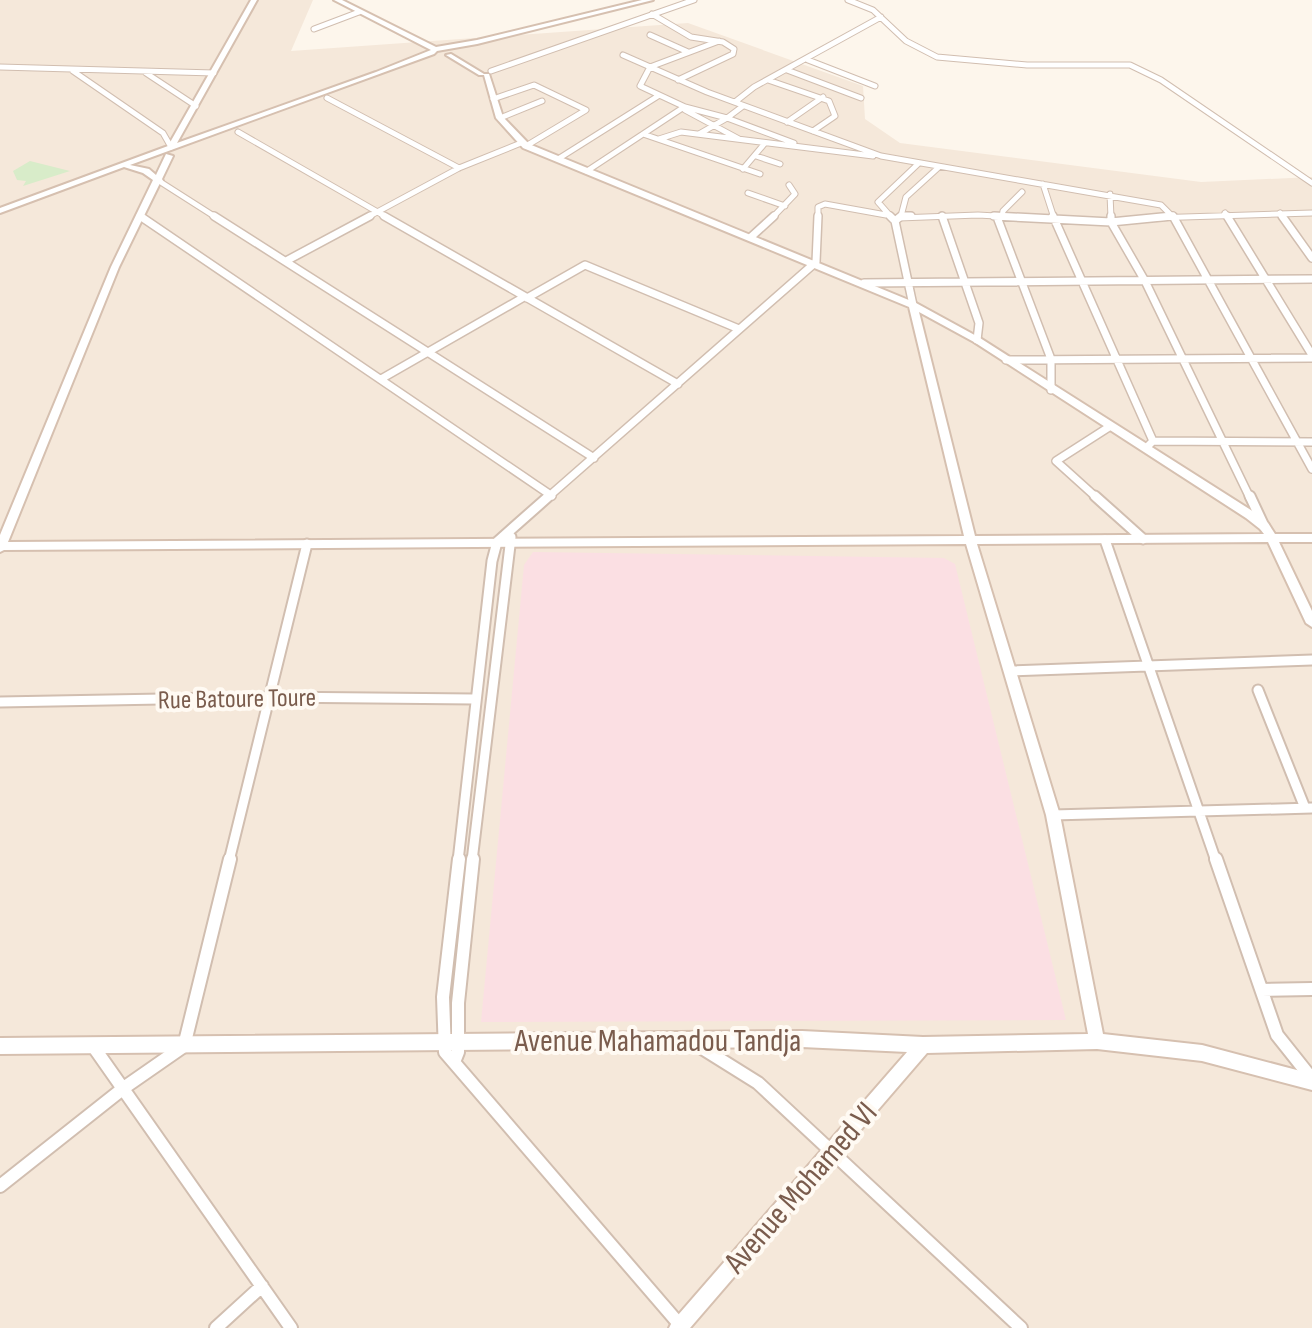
<svg xmlns="http://www.w3.org/2000/svg" width="1312" height="1328" font-family="'Sofia Sans Condensed',sans-serif">
  <style>
    .residential { fill: #f5e8da }
    .medical { fill: #fbdfe3 }
    .green { fill: #d8ecc9 }
    .lines { fill: none; stroke-linecap: round; stroke-linejoin: round }
    .street-far3-casing { stroke: #d1beb0; stroke-width: 7 }
    .street-far2-casing { stroke: #d1beb0; stroke-width: 10 }
    .street-far1-casing { stroke: #d1beb0; stroke-width: 13 }
    .street-casing { stroke: #d1beb0; stroke-width: 16 }
    .secondary-casing { stroke: #d6c0b0; stroke-width: 4 }
    .street-far3 { stroke: #fff; stroke-width: 5 }
    .street-far2 { stroke: #fff; stroke-width: 7 }
    .street-far1 { stroke: #fff; stroke-width: 9 }
    .street { stroke: #fff; stroke-width: 12 }
    .secondary { fill: #fff; fill-rule: evenodd }
    .labels { text-anchor: middle; stroke-width: 8; stroke-linejoin: round; paint-order: stroke }
    .street-label { font-size: 26px; fill: #7a5c4d; stroke: #fffaf3 }
    .near-street-label { font-size: 32px; fill: #7a5c4d; stroke: #fffaf3 }
  </style>
  <rect width="100%" height="100%" fill="#fdf6ec"/>
  <path class="residential" d="M0,0H313L291,51L688,23L863,86L865,119L900,143L1201,182L1312,177V1328H0Z"/>
  <path class="medical" d="M533,552L944,558L955,564L1066,1020L481,1022L524,565Z"/>
  <path class="green" d="M30,161L70,171L23,186L26,181L17,180L13,171Z"/>
  <g class="lines">
    <defs>
      <path id="street-far3" d="M848,0L873,10L906,41L937,57L1027,65H1130L1161,80L1312,183
        M652,14L691,37L723,42L734,49L733,54L678,80
        M314,29L359,12
        M650,35L688,52
        M719,41L650,67L640,86L685,107L727,118L743,106
        M623,55L707,92L881,156L1161,205L1174,218
        M808,60L875,86
        M0,67L214,73
        M787,70L861,98
        M73,71L163,133L171,147
        M491,71L694,0
        M146,73L196,106
        M768,80L829,101L835,116L813,131
        M327,98L459,168
        M493,99L534,85L586,110L526,146
        M735,102L754,87L881,17
        M685,110L739,139
        M500,118L542,101
        M787,122L823,97
        M238,132L388,218
        M643,134L760,174
        M699,134L727,118L794,143
        M659,139L681,132L873,156
        M756,156L780,164
        M558,159L658,96
        M743,169L765,143
        M587,171L684,107
        M159,181L217,218
        M1043,184L1054,218
        M748,193L785,206
        M1110,194L1111,218
        M1225,213L1228,218
        M1280,213L1283,218
        M140,216L143,218
        M901,216L906,197L939,167
        M1002,217L1003,211L1022,192
        M366,218L459,168L521,143
        M772,218L795,194L789,185
        M818,218V207L825,204L886,215
        M892,218L878,202L919,163
        M899,218L978,215L1032,218
        M1152,218L1312,213"/>
      <path id="street-far2" d="M140,216L552,496
        M214,216L594,458
        M384,216L678,384
        M890,216L895,221L901,216H911
        M942,216L979,323L977,340
        M994,216L1111,222L1145,281L1250,498
        M1053,216L1153,441
        M1111,216V222L1172,216
        M1173,216L1312,469
        M1227,216L1312,355
        M1282,216L1312,258
        M997,217L1051,359V390
        M895,221L913,305
        M751,237L774,216
        M286,261L370,216
        M864,283L1312,279
        M527,298L585,265L739,329
        M1006,360L1312,358
        M381,379L524,297
        M1149,445L1153,441L1312,442
        M547,498L816,262L818,216
        M1097,498L1056,461L1109,427"/>
      <path id="street-far1" d="M1095,496L1143,539
        M1250,496L1264,526
        M1105,540L1216,861
        M1011,671L1312,660
        M1258,690L1305,808
        M0,702L270,697L474,699
        M1053,815L1312,808
        M229,861L307,544
        M458,861L492,561L497,542L549,496
        M472,861L511,537"/>
      <path id="street" d="M459,859L443,997L445,1052L680,1325
        M1216,859L1277,1035L1312,1079
        M1262,990L1312,989
        M694,1043L758,1083L1021,1328
        M93,1046L291,1328
        M454,1062L458,1052V1003L473,859
        M0,1186L125,1087L184,1046L230,859
        M216,1328L262,1286"/>
      <path id="secondary" d="M251,0H257L177,143L376,72L431,50L334,0H342L436,47L477,40L642,0H653L477,44L437,51L434,54L130,165L149,169L156,175L166,154L173,156L162,179L163,181L160,183L119,267L8,542L964,536L909,307L523,148L496,118L484,75H479L446,55L451,54L484,74H489L503,117L529,144L916,303L980,338L1254,512L1268,523L1275,534H1312V542H1279L1312,611V627L1306,623L1268,542L977,544L1060,815L1103,1034L1202,1045L1312,1074V1090L1202,1061L1097,1049L927,1053L690,1328H669L672,1322L907,1052L802,1047L0,1054V1038L802,1031L923,1037L1088,1034L1046,815L966,544L4,550L0,552V535L111,267L153,180L143,173L124,167L0,213V208L168,146ZM919,312L974,342L1246,518L1260,529L1264,534L975,536Z"/>
    </defs>
    <use href="#street-far3" class="street-far3-casing"/>
    <use href="#street-far2" class="street-far2-casing"/>
    <use href="#street-far1" class="street-far1-casing"/>
    <use href="#street" class="street-casing"/>
    <use href="#secondary" class="secondary-casing"/>
    <use href="#street-far3" class="street-far3"/>
    <use href="#street-far2" class="street-far2"/>
    <use href="#street-far1" class="street-far1"/>
    <use href="#street" class="street"/>
    <use href="#secondary" class="secondary"/>
  </g>
  <g class="labels">
    <g class="street-label">
      <text transform="translate(237 698) rotate(-1)" y="9">Rue Batoure Toure</text>
    </g>
    <g class="near-street-label">
      <text x="658" y="1051">Avenue Mahamadou Tandja</text>
      <text transform="translate(800 1187) rotate(-49)" y="11">Avenue Mohamed VI</text>
    </g>
  </g>
</svg>
